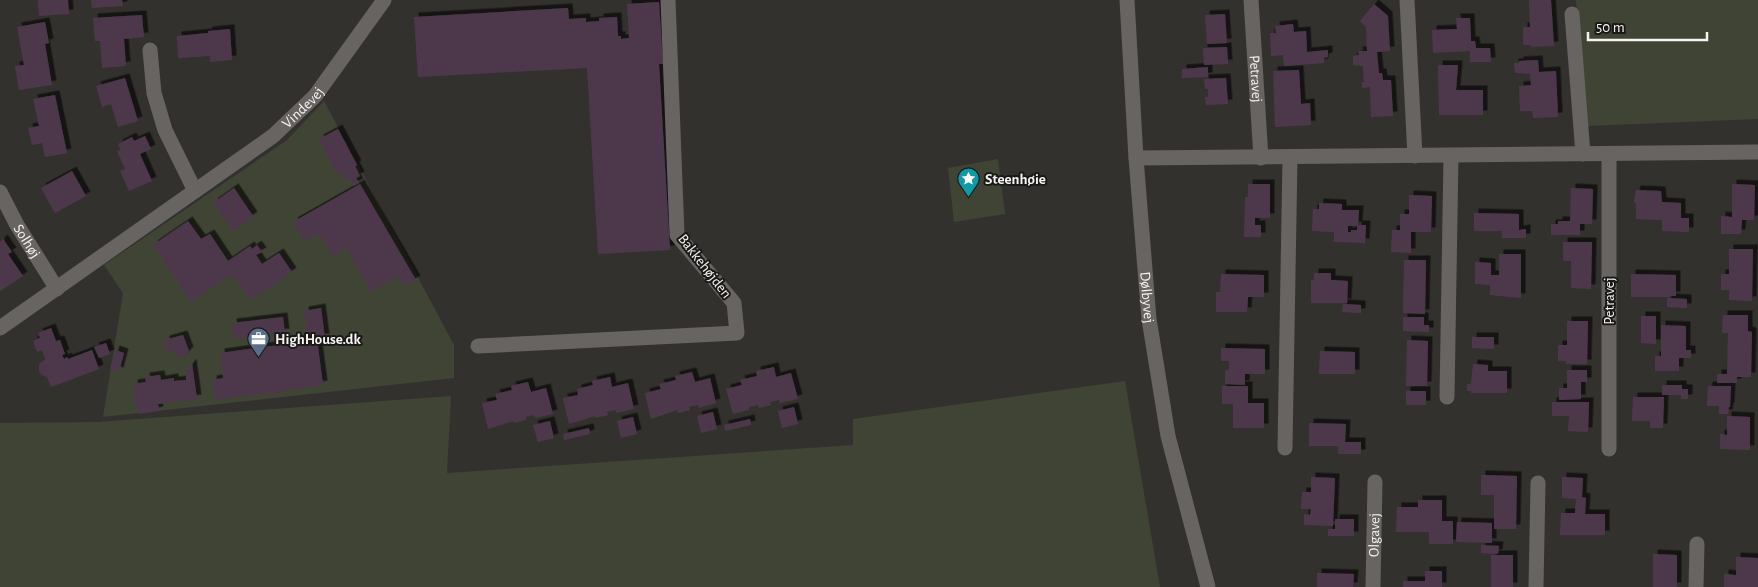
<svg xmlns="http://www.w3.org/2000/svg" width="1758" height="587" font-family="'Alegreya Sans',sans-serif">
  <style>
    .green { fill: #404435 }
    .building { fill: #4e394b; fill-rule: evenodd; filter: url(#shadow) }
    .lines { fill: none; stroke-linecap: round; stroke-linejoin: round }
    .minor { stroke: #686461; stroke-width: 15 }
    .labels { text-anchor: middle; stroke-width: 4; stroke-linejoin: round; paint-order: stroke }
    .street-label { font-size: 15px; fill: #f6f4f2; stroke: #1a1918 }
    .poi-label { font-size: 15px; font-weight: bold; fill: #f6f4f2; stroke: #1a1918; text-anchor: start }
  </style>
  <defs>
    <filter id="shadow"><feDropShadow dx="4.5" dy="-4.5" stdDeviation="0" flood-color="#0009"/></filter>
  </defs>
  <rect width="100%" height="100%" fill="#33312e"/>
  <path class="green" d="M1576,0H1758V119L1586,126Z
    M324,101L454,345V378L103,417L123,293L104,265L287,140Z
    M998,159L1005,214L954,222L948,168Z
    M1125,381L1160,587H0V423L98,422L451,396L447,473L853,445V419Z"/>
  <path class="building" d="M38,0H68L69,14L39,16Z
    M91,0H122L123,6L92,8Z
    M1529,0H1551L1554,46L1531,47V45H1523V27H1530Z
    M659,2L663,64H659L670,250L598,254L587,68L418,77L414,17L568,8L569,19L586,18V22L599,21V18L617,17L618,36H621V39L629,38L627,4Z
    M1374,4L1388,16L1390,51L1377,52L1379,73H1382L1383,80H1391L1393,116L1371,117L1370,87L1362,88V82H1364L1363,66L1353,65V56L1359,55L1358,51H1367L1366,27L1360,21Z
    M1225,14L1227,43L1207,44L1205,15Z
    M142,15L144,37L124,39L126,66L102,68L100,41H95L93,18Z
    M1456,18H1470L1471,41H1475L1476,48H1490L1491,62H1470V51L1433,53L1432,30L1457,29Z
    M45,22L49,43L45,44L52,85L19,90L15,66L24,65L17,27Z
    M1293,24L1294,32L1306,31L1307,52L1328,50V57L1324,58V63L1284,66L1283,55L1271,56L1270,33H1276L1275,26Z
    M230,29L232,60L210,62V56L178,58L177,36L208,33V31Z
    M1227,47L1228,64L1204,65L1203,48Z
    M1538,60L1539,72L1556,71L1558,117L1533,118L1532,111H1520L1519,86L1531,85L1530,74L1515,73L1514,63H1519V61Z
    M1438,65H1458L1456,90H1483V115H1439Z
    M1208,67V77L1182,78V69Z
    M1299,70L1301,104L1310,103L1311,125L1275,127L1273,71Z
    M125,78L138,121L118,127L111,104L102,107L96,86Z
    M1226,78L1228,104L1206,105L1205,97H1208V89H1205L1204,79Z
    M55,95L67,153L45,157L42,143L32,145L28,128L39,126L33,99Z
    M338,129L357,165L355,166L360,176L356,178L359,183L353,186L349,178L345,181L342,176L347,173L346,171L337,175L319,139Z
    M145,136L151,149L140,154L152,181L129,191L120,171L125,169L117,151L121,150L118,144L132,137L134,141Z
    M72,171L86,196L55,213L41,188Z
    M360,184L416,280L405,286L399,276L371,292L346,248L332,256L322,237L319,238L317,234L304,242L293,222Z
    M1248,184H1270V218H1255V225H1261V237H1244L1245,197H1248Z
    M1732,184L1755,185L1754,220H1742L1741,234H1721V216L1732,217Z
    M234,188L253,216L233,231L213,203Z
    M1571,188L1593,189L1592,224H1580V235H1551V224H1558V221H1570Z
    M1636,190L1661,191L1662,202L1681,203V218H1689V232L1662,231V220L1636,219V204L1634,201Z
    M1409,195L1432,196L1431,232H1411V253L1391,252L1392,230H1400V214H1409Z
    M1319,203L1342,204V210H1359L1358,225H1366L1365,243L1334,242V232L1312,231L1313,209H1319ZM1348,226H1357V230H1351V232H1348Z
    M1474,213L1519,214V230L1526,229V238H1502V231H1474Z
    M188,221L201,239L210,234L228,261L250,246L252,249L257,245L262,252L256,255L262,264L279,253L292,272L251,300L232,274L191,302L153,245Z
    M3,239L12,252L8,254L23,276L0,291V242Z
    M1563,242H1592L1591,289L1571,288V261H1563Z
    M1729,249H1753L1752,301L1729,300V290H1721V274H1729Z
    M1499,254H1521V298L1490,295V285L1475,284V262L1491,263V275H1499Z
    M1404,260H1426L1425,314L1403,313Z
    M1314,273H1331V280L1348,281L1347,303H1311V280H1314Z
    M1221,274L1264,275V297H1248L1247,312H1216V292H1220Z
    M1631,274L1676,275V296H1670V297H1631Z
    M1667,298L1687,299V308L1667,307Z
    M1343,304L1361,305V313L1342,312Z
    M321,308L325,338L317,339L323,385L281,391V394L276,395L275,392L215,400L212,380L223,378L220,353L308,341L304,311Z
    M1723,315H1748V331L1752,332L1751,377H1737V383H1717V374H1727L1728,333H1722Z
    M1641,316H1656V344L1641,343Z
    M283,317L285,333L234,339L232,323Z
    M1403,317H1424V325H1429V332L1403,331Z
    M1567,321H1588L1587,364H1566V361H1558V345H1567Z
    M1661,325L1686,326V350H1691V358H1679V371H1655V356H1661Z
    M51,328L56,341L60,340L65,354L62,355L64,359L67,357L68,359L92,350L99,369L51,387L47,377L42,375L39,371V364L45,359L42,350L37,352L33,341L40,338L38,333Z
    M183,335L189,351L181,359L170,350H163L162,346H166L165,340Z
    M1472,337H1494V349L1472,348Z
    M1407,340L1428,341L1427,386H1406Z
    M106,343L110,354L99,358L94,347Z
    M1221,348L1265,349V374H1245V385L1225,384V370H1229V361H1221Z
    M115,350L124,353L119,372L110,369Z
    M1320,351L1355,352V374H1319Z
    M192,363L197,399L158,404L159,411L139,414L138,408H136L133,384L146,382L145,377L160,375L161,380L174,378V381L186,380V371Z
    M1473,364L1488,365V371H1507V393H1471V391H1467V384H1471Z
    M774,367L776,377L791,373L798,399L780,403L779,400L770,402L771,405L759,408L758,405L749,407V410L733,414L726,389L742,385L740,380L757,376L756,371Z
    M1567,370H1587V382H1581V399L1559,400V388H1567Z
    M692,372L695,382L710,378L716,403L699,408L698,405L689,407L690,410L678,413L677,410L651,419L645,393L661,389L659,384L676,380L675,376Z
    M610,377L612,387L628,383L634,409L616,413V410L607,412L608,415L595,418V416L569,424L563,398L578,395L577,389L593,385L592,381Z
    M528,382L531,392L546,388L553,414L535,418L534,415L526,417V420L514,423V421L488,429L482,403L497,400L495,394L512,390L511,386Z
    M1662,385H1682V389H1688V399H1681V395H1662Z
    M1222,386H1248V403H1264V428H1233V404H1222Z
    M1708,386H1731L1730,407H1729L1728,414H1719V406H1707Z
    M1406,391H1426V405H1406Z
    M1633,397H1664L1663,428H1650V421H1632Z
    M1552,402H1589L1588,432L1568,431L1569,416H1552Z
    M794,407L798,424L782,428L778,411Z
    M713,412L717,429L701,433L697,416Z
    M1727,416L1750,417V450L1720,449V434L1727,435Z
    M633,417L637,434L621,438L617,421Z
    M750,419L751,425L725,431L724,425Z
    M550,421L554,438L538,442L533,425Z
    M1309,423L1346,424L1345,442H1361V454H1338V446H1309Z
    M589,428L590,434L564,440L563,434Z
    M1481,475L1517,476L1516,529H1494V495H1481Z
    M1311,477L1335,478L1333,526L1304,525V514L1310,515L1311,509H1301L1302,492H1311Z
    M1562,477L1583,478L1582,497L1586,498L1585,514H1605V535H1560L1561,513H1575L1576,499L1562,498Z
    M1418,500H1442V521H1453V544H1429V532H1396L1397,507H1418Z
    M1335,519H1354V536H1328V529H1335Z
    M1457,522L1492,523V543L1456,542Z
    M1481,545L1499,546L1498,554L1481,553Z
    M1653,554L1677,555V587H1653Z
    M1491,555H1513V587H1491Z
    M1736,557L1758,558V587H1724V574L1736,575Z
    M1425,571H1442V587H1403V581H1425Z
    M1317,573L1354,574L1353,587H1317Z"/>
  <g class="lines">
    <g class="minor">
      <path id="s1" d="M1127,0L1136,158L1149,319L1168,436L1208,587"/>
      <path id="s2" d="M1251,0L1261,158"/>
      <path d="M1407,0L1415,156"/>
      <path d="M1572,14L1583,154"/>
      <path d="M150,50L154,93L165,130L195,191"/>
      <path d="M1136,158L1758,152"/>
      <path id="s3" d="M0,192L17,225L57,289"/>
      <path id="s4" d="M0,328L273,136L315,96L384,0"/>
      <path d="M478,346L737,333L734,303L677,235L668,0"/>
      <path d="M1447,397L1451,156"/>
      <path d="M1285,448L1290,157"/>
      <path d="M1609,449V154"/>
      <path id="s5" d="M1373,587L1375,482"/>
      <path d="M1536,587L1538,483"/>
      <path d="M1696,587L1697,544"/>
    </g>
  </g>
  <defs>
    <symbol id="sight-pin" viewBox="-11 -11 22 30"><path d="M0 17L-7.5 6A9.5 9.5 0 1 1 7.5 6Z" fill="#0f9aa8" stroke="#1a1918"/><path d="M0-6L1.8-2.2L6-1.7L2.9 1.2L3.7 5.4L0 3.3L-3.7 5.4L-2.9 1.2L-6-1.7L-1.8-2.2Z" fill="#fff"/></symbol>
    <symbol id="office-pin" viewBox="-11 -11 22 30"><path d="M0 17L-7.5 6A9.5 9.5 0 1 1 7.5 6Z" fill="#5c6f8a" stroke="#1a1918"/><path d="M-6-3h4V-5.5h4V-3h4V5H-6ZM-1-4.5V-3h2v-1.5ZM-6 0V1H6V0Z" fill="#fff"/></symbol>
  </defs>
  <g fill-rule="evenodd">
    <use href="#sight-pin" x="956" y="166" width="25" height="34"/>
    <use href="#office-pin" x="246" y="326" width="25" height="34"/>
  </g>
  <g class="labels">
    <g class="street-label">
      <text dy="5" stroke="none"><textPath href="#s2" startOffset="79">Petravej</textPath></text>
      <text dy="5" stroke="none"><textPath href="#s4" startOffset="375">Vindevej</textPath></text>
      <text dy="5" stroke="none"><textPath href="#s3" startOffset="56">Solhøj</textPath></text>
      <text transform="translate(705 266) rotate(52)" y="5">Bakkehøjden</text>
      <text dy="5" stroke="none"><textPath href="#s1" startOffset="298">Dølbyvej</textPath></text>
      <text transform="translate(1609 301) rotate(-90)" y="5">Petravej</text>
      <text dy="5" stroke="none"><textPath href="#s5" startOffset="52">Olgavej</textPath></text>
    </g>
    <g class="poi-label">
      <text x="985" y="184">Steenhøie</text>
      <text x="275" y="344">HighHouse.dk</text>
    </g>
  </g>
  <path d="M1588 32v8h119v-8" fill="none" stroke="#f6f4f2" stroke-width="2.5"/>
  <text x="1596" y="32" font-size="15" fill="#f6f4f2" stroke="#1a1918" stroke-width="4" paint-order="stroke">50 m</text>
</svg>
